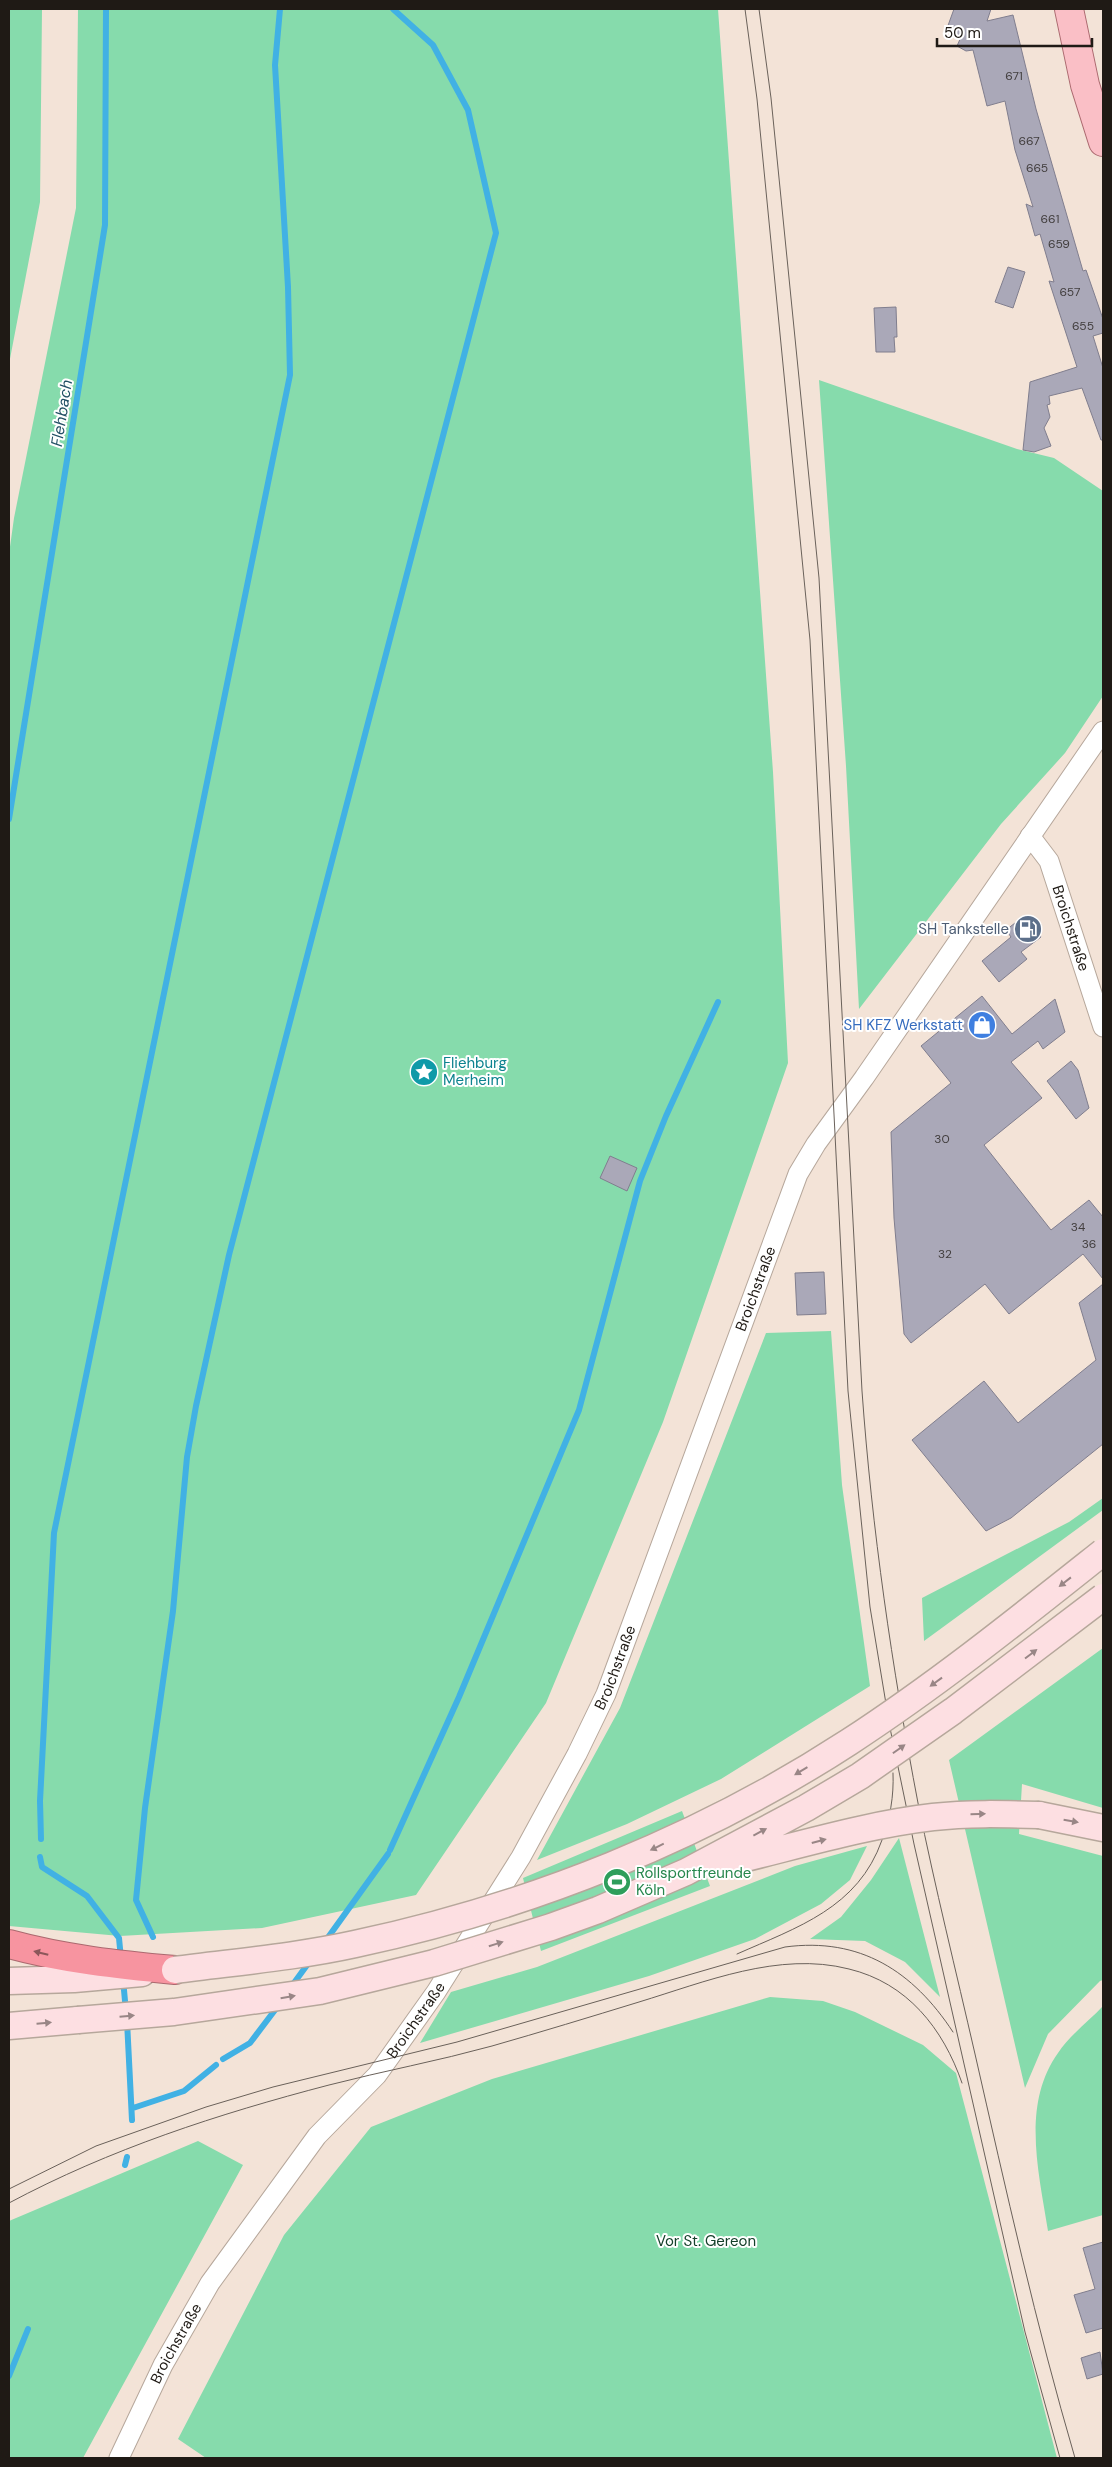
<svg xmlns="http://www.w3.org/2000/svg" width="1112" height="2467" font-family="'DM Sans',sans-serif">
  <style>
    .green { fill: #86dbac }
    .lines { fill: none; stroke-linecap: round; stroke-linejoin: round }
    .stream { stroke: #41b1e4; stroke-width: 6 }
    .building { fill: #aaa8b8; stroke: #807e8e }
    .street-casing { stroke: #b6a79b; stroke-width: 21 }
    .secondary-casing { stroke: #b6a79b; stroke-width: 29 }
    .primary-casing { stroke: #ab696f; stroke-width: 30 }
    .highway-casing { stroke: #ab696f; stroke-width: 30 }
    .street { stroke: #fff; stroke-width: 19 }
    .secondary { stroke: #fddfe2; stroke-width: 26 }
    .primary { stroke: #fabfc6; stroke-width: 28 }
    .highway { stroke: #f794a0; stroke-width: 28 }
    .tram { stroke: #6a615a; stroke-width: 1 }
    .secondary-bridge-casing { stroke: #b6a79b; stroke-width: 29; stroke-linecap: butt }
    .secondary-bridge { stroke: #fddfe2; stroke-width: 26 }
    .oneway { fill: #998686 }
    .oneway2 { fill: #8b575a }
    .labels { text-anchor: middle; stroke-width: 4; stroke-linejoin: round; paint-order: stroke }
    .number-label { font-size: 12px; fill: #423e3e }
    .service-label { font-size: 15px; fill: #4e5e75; stroke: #fff; text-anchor: end }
    .street-label { font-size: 15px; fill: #1f1a15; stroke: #fff }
    .shop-label { font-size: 15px; fill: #366cbe; stroke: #fff; text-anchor: end }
    .culture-label { font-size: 15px; fill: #0d838f; stroke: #fff; text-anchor: start }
    .leisure-label { font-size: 15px; fill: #27864d; stroke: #fff; text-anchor: start }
    .park-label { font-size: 15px; fill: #14402a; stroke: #fff }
    .water-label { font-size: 16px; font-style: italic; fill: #214f64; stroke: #fff }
  </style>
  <rect width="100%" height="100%" fill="#f3e3d7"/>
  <path class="green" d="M9,9H42L40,202L9,364Z
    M78,9H718L773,772L788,1063L663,1422L546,1703L416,1895L262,1928L120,1936L9,1926V554L14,518L76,208Z
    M819,380L1017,449L1054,458L1103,491V696L1065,753L1001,824L859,1009L846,766Z
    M831,1331L842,1485L870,1686L721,1779L627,1824L537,1860L620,1708L766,1333Z
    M1103,1498V1510L924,1641L922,1598L1069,1522Z
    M1103,1648V1808L1022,1784L1019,1834L1103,1856V1980L1100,1981L1048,2034L1025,2088L949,1760Z
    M682,1811L710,1886L541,1951L523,1878Z
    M899,1838L940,1997L905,1962L865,1941L810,1939L841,1917L871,1880Z
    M867,1846L850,1880L821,1904L755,1939L649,1976L420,2043L451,1992L537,1967L795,1866Z
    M770,1997L823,2001L855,2012L923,2045L956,2073L1057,2458H206L178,2439L284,2235L371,2127L492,2079Z
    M1103,2006V2215L1048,2231C1039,2173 1021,2105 1058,2053C1069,2036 1089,2021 1103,2006Z
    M198,2141L243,2165L83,2458H9V2221Z"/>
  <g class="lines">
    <path class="stream" d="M9,819L105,225L106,9
      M41,1839L40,1801L54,1533L290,375L288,287L275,65L280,9
      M390,1850L459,1697L579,1410L640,1181L666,1116L718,1002
      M40,1857L42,1867L87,1896L119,1938L121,1959
      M153,1937L136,1900L145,1808L173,1611L187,1457L196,1406L229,1255L496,233L468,110L433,45L393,9
      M324,1943L388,1854
      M123,1979L126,2012
      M291,1987L310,1961
      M127,2021L132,2120
      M223,2059L250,2043L278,2006
      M133,2108L184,2091L216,2065
      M125,2165L127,2157
      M9,2376L28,2329"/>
  </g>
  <path class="building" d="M954,9H991L987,21L1013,15L1036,109L1083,271L1086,270L1103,319V333L1093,336L1103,368V440H1101L1082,388L1049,396L1050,404L1047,405L1050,417L1044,428L1051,446L1034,452L1023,450L1030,382L1077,367L1049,281L1054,282L1040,234L1035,236L1026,204L1033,207L1015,150L1005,101L987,106L973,50L966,51L957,46L961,37L946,31Z
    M1008,267L1025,272L1013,308L995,302Z
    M896,307L897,337H894L895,352H876L874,308Z
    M1024,916L1041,937L1021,952L1027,959L999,982L982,961L1011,937L1006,930Z
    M982,996L1012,1034L1055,999L1065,1032L1043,1049L1038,1041L1011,1062L1042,1098L984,1145L1051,1230L1089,1200L1103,1217V1279L1083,1254L1009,1314L985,1284L911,1343L904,1334L894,1218L891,1132L951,1083L921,1046Z
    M1071,1061L1078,1070L1089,1108L1076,1119L1047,1081Z
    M610,1156L637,1168L627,1191L600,1178Z
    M824,1272L826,1314L797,1315L795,1273Z
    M1103,1284V1444L1011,1518L986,1531L912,1440L984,1381L1018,1423L1096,1360L1079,1303Z
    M1103,2242V2328L1086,2333L1074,2295L1095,2289L1083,2248Z
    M1100,2352L1103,2374L1087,2379L1081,2358Z"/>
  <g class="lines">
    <defs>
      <g id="street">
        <path id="s1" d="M1030,836L1049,861L1103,1027"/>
        <path id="s2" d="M119,2458L163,2365L210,2283L317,2136L377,2075L436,1992L521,1857L577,1754L606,1694L798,1174L816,1144L864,1078L1103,731"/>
      </g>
      <path id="secondary" d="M1039,1815L1103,1828
        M9,1981L74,1979L142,1973
        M9,2026L78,2020"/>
      <path id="primary" d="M1069,9L1085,85L1103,142"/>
      <path id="highway" d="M9,1944C64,1959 119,1965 175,1970"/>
    </defs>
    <use href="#street" class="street-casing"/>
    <use href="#secondary" class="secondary-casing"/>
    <use href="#primary" class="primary-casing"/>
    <use href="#highway" class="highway-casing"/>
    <use href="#street" class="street"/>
    <use href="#secondary" class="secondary"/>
    <use href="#primary" class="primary"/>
    <use href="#highway" class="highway"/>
    <path class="tram" d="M745,9L757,99L810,640L848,1391L870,1607L890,1728L914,1844L1025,2332L1060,2458
      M759,9L771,98L819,578L862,1391C872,1530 892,1667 918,1803C935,1887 956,1971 975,2054C1006,2190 1036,2325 1075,2458
      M737,1954C798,1927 858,1908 882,1840C890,1819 894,1796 893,1773
      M9,2189L96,2146L206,2107L273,2087L457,2042L785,1947C860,1937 913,1971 953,2032
      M9,2203C110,2149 218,2114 329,2085C383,2071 438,2061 492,2046C541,2032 590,2017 639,2002C705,1982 779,1951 849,1969C907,1983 943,2028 962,2083"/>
    <defs>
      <path id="secondary-bridge" d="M721,1864C790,1848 863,1825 933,1817C968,1813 1003,1814 1039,1815
        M175,1970C235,1962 296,1957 355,1944C529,1907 700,1839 849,1742C938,1684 1020,1618 1103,1552
        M78,2020L174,2012L320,1991L434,1963L551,1927L598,1910L686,1872L806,1808L860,1776L953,1711L1103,1597"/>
    </defs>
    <use href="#secondary-bridge" class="secondary-bridge-casing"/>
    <use href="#secondary-bridge" class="secondary-bridge"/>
  </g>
  <defs><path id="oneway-solid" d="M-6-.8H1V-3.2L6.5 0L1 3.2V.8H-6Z" transform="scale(1.25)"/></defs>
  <g class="oneway">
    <use href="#oneway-solid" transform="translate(1065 1582) rotate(142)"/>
    <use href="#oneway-solid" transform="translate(1031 1654) rotate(-37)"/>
    <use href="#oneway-solid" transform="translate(936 1682) rotate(144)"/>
    <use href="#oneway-solid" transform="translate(899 1749) rotate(-35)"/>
    <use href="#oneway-solid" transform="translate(801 1771) rotate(149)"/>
    <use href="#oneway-solid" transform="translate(978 1814) rotate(-1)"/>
    <use href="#oneway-solid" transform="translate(1071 1821) rotate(10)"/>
    <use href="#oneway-solid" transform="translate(760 1832) rotate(-28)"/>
    <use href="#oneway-solid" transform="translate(819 1841) rotate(-15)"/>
    <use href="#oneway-solid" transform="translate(657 1847) rotate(154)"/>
    <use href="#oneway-solid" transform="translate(496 1944) rotate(-17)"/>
    <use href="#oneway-solid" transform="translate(288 1997) rotate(-10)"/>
    <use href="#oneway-solid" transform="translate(127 2016) rotate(-5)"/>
    <use href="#oneway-solid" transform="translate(44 2023) rotate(-5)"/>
  </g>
  <use class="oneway2" href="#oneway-solid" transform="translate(41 1953) rotate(-166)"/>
  <defs>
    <symbol id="fuel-disc" viewBox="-11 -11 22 22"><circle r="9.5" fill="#5c6f8a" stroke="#fff"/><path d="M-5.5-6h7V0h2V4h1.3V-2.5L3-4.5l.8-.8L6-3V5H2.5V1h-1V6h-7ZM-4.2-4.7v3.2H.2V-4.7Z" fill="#fff"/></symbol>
    <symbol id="shop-disc" viewBox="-11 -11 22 22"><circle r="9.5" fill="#3f7fe0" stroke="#fff"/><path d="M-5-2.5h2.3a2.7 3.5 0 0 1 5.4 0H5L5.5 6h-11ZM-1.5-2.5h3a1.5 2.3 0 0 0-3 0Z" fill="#fff"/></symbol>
    <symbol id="sight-disc" viewBox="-11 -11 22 22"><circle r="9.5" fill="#0f9aa8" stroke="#fff"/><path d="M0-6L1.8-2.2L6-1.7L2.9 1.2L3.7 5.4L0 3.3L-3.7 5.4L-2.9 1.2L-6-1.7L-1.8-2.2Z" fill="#fff"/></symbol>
    <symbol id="stadium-disc" viewBox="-11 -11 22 22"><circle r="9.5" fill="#2e9e5b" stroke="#fff"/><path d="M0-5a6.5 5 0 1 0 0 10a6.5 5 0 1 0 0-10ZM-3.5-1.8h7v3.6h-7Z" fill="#fff"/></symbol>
  </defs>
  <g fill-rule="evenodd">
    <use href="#fuel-disc" x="1012" y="913" width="32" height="32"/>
    <use href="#shop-disc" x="966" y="1009" width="32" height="32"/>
    <use href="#sight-disc" x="408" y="1056" width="32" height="32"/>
    <use href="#stadium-disc" x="601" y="1866" width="32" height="32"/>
  </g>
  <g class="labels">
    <g class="number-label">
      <text x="1014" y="80">671</text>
      <text x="1029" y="145">667</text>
      <text x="1037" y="172">665</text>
      <text x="1050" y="223">661</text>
      <text x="1059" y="248">659</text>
      <text x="1070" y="296">657</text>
      <text x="1083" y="330">655</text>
      <text x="942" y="1143">30</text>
      <text x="1078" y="1231">34</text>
      <text x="1089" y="1248">36</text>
      <text x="945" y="1258">32</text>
    </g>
    <g class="service-label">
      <text x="1009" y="934">SH Tankstelle</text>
    </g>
    <g class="street-label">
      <text dy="5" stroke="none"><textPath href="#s1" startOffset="102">Broichstraße</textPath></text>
      <text dy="5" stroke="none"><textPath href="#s2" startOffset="1342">Broichstraße</textPath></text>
      <text dy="5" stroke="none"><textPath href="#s2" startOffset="938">Broichstraße</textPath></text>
      <text dy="5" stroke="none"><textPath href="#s2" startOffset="532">Broichstraße</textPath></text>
      <text dy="5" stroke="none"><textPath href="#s2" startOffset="128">Broichstraße</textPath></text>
    </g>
    <g class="shop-label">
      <text x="963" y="1030">SH KFZ Werkstatt</text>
    </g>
    <g class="culture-label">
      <text x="443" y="1068">Fliehburg<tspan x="443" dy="17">Merheim</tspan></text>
    </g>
    <g class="leisure-label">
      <text x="636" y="1878">Rollsportfreunde<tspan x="636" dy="17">Köln</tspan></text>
    </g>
    <g class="park-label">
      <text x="706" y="2246">Vor St. Gereon</text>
    </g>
    <g class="water-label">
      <text transform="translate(61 413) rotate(-81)" y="6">Flehbach</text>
    </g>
  </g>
  <rect width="1112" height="2467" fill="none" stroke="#1f1a15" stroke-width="20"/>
  <path d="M937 38v8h155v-8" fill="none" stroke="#1f1a15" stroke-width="2.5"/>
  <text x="944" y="38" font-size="15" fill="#1f1a15" stroke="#ffffff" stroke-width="4" paint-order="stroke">50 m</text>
</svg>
